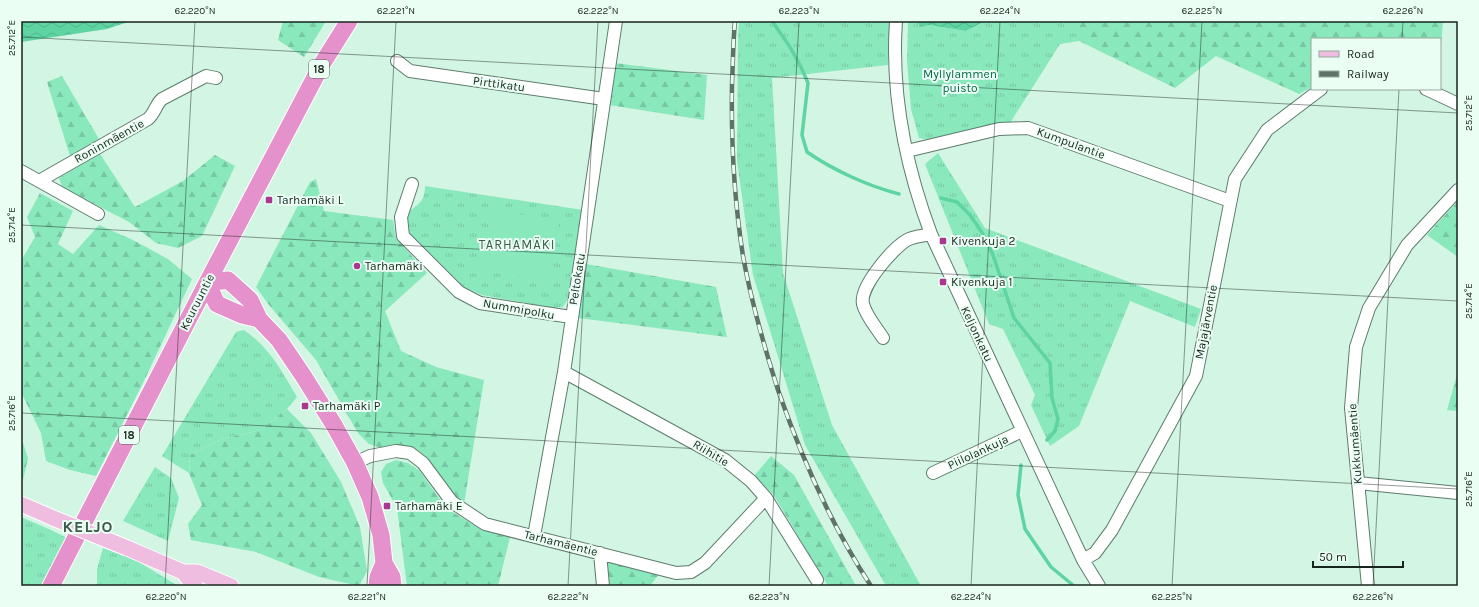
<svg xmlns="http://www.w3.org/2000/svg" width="1479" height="607" font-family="Karla,sans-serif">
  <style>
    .grass { fill: url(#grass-tufts) }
    .forest { fill: url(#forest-firs) }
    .garden { fill: #8ae8bd }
    .water { fill: url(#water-waves) }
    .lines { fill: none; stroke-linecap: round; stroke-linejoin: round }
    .stream { stroke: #5ed4a3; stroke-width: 3.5 }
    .minor-casing { stroke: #5e7c6d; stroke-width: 14 }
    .major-casing { stroke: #fff; stroke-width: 17 }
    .highway-casing { stroke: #fff; stroke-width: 19 }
    .minor { stroke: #fff; stroke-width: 12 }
    .major { stroke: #efbde0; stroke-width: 15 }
    .highway { stroke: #e591cb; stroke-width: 17 }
    .rail-casing { stroke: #5e7268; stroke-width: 4.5 }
    .rail { stroke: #eafef4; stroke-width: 3; stroke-dasharray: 9; stroke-linecap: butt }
    .major-bridge-casing { stroke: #fff; stroke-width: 17; stroke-linecap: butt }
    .major-bridge { stroke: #efbde0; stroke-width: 15 }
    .ticks { fill: none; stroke: #18241e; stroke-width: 1; stroke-opacity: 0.45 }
    .poi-dot { fill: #ab368f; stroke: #eafef4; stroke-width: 1.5 }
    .labels { text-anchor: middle; stroke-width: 4; stroke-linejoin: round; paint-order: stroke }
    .shield { fill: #eafef4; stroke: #57655e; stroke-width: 1 }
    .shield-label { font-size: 11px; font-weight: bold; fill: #18241e }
    .park-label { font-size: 12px; fill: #086848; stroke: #eafef4 }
    .street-label { font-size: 12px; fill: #18241e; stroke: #eafef4 }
    .poi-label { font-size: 12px; fill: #18241e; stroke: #eafef4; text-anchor: start }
    .neighbourhood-label { font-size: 13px; letter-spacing: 1px; fill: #3d5a4c; stroke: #eafef4 }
    .district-label { font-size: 16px; font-weight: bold; letter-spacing: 1px; fill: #3d5a4c; stroke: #eafef4 }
    .neatline { fill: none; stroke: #18241e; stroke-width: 1.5 }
    .ticks-label { font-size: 10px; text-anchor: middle; fill: #18241e }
  </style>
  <defs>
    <pattern id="grass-tufts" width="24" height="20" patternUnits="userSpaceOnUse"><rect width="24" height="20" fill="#8ae8bd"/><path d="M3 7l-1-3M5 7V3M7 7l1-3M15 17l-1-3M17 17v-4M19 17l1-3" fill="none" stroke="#76c7a2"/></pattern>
    <pattern id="forest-firs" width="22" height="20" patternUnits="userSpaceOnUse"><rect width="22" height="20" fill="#8ae8bd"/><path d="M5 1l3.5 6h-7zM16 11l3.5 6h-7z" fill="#76c7a2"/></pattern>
    <pattern id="water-waves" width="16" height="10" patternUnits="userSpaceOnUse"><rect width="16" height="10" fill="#5ed4a3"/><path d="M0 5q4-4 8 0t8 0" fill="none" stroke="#51b68c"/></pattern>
  </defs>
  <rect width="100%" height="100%" fill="#d3f5e3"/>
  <path class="grass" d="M739,21H890L888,65L772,78L783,273L832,425L921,586H886L805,445L753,275L737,161L738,34Z
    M908,21H917L921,27L929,25L966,31L985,21H1079V41L1060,44L1010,123L930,140L919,138L911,109L907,61Z
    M938,153L985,228L1201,309L1195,327L1130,301L1079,426L1050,446L1031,405L1035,395L1003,329L989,324L925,164Z
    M425,186L583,210L569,297L563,307L552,308L482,295L462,286L411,235L406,225L408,212C419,204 425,201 425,186Z
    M244,330C270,348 281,370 297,397L287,409L261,430L221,439L190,455L189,473L162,456L236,332Z
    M155,467L171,478L179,498L168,541L123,521Z
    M21,517L51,530L69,539L46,586H21Z
    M103,548L134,559L178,586H97V569Z"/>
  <path class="forest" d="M283,21H326L304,57L278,40Z
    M1079,21H1443L1440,58V39H1312V87L1299,94L1216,56L1175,88L1079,41Z
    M615,63L707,75L704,120L609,105Z
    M62,76L99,139L70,156L47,82Z
    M100,154L135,207L183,181L215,155L235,166L202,236L178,248L156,243L129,222L62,187L59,178Z
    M316,179L324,211L393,220L396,238L427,273L385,311L401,351L436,367L484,380L464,504L454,495L430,461L418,450L407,446L381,448L369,444L358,433L316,360L269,305L256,287L310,182Z
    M40,193L73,211L58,244L73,254L99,225L133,240L168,259L192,279L142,385L96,476L70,470L46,461L41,433L22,394L21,386V261L35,237L27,217Z
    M1457,202L1458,203V257L1427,235Z
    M586,264L716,287L727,337L578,318Z
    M1458,371V411L1447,410Z
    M287,409L311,433L341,482L360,527L367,571L359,586L319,577L256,552L191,540L188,524L202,505L189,473L190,455L221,439L261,430Z
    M21,437L28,458L23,480L21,479Z
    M771,456L794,475L856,586H828L773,494L754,476Z
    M396,460L408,463L419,470L446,508L482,530L510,537L498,586H407L397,508L383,483L381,472L386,464Z
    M606,561L659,574L650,586H608Z"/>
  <path class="garden" d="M492,209L559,222L548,282L481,269Z"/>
  <path class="water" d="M21,21H131L107,29L21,42Z
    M917,21H985L966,31L929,25L921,27Z"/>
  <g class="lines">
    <path class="stream" d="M772,21L790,47L801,67L808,83L802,135L807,152C833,170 868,186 899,194
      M941,198L957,202L970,215L983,234L993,255L1014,318L1050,363L1052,398L1058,419L1055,431L1047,440
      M1021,465L1018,495L1025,529L1051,567L1074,586"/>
    <defs>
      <path id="minor" d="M896,21C891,93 906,167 931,234L1083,560L1099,586
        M397,61L410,71L604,99
        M1426,89L1458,104
        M907,151L999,129L1028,128L1230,201
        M21,171L39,181L148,119C155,113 156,104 162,99L206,76L216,78
        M39,181L98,214
        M412,184L401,217L403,236L459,292L480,303L571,317
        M883,338C876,327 866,316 863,304C859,287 893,248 907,240C914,236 924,236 931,234
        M564,372L725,460L751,481L766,498L817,580
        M355,463L370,456L396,451L410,453L423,463L452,502L485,524L676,573L691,572L705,563L766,498
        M933,473L1022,431
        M1358,483L1458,493
        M534,536L564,372L616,21
        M600,553L603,586
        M1083,560L1095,553L1112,530L1196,376L1235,179L1267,130L1321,89
        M1368,586L1351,408L1356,347L1369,308L1407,245L1458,190"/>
      <path id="major" d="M21,504L53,518
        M127,548L183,572H197L231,586
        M183,572L192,583L195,586"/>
      <path id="highway" d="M207,283L228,280L250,300L259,319L279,340L304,377L334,425L355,463L370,497L381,535L384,563L392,577L393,586
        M207,283L217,304L242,315L259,319
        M51,586L207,283L322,64L349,21
        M377,586L378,577L384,563"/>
    </defs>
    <use href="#minor" class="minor-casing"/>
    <use href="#major" class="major-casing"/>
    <use href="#highway" class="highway-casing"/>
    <use href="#minor" class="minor"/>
    <use href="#major" class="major"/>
    <use href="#highway" class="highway"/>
    <defs>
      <path id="rail" d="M735,21C733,42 733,63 732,84C731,142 734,199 743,256C751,301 764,346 778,390C802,459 831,525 871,586"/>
    </defs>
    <use href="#rail" class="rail-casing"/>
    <use href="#rail" class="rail"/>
    <defs>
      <path id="major-bridge" d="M53,518L127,548"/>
    </defs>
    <use href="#major-bridge" class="major-bridge-casing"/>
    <use href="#major-bridge" class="major-bridge"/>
  </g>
  <path class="ticks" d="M21,37L1458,113M1402,39L1403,21M21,225L1458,301M21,413L1458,489M165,586L195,21M367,586L396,21M568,586L598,21M769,586L799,21M971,586L1000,21M1172,586L1202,21M1373,586L1399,89"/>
  <g class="poi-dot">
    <rect x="265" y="196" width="8" height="8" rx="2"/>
    <rect x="939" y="237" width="8" height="8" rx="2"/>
    <circle cx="357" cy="266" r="4"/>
    <rect x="939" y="278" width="8" height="8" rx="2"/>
    <rect x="301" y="402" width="8" height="8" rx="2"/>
    <rect x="383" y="502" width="8" height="8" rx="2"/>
  </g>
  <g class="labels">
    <g class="shield">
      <rect x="309" y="60" width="20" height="18" rx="3"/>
      <rect x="119" y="426" width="20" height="18" rx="3"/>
    </g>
    <g class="shield-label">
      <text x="319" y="73">18</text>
      <text x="129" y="439">18</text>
    </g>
    <g class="park-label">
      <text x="960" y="78">Myllylammen<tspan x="960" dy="14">puisto</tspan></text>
    </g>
    <g class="street-label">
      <text transform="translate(499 84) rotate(8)" y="4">Pirttikatu</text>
      <text transform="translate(109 141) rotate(-29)" y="4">Roninmäentie</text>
      <text transform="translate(1071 143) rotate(20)" y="4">Kumpulantie</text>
      <text transform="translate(577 279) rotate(-81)" y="4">Peltokatu</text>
      <text transform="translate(197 302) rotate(-63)" y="4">Keuruuntie</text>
      <text transform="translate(519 309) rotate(10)" y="4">Nummipolku</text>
      <text transform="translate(1206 322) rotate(-79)" y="4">Majajärventie</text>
      <text transform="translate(977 334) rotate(65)" y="4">Keljonkatu</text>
      <text transform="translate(1355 444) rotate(-94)" y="4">Kukkumäentie</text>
      <text transform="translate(978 452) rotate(-25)" y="4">Piilolankuja</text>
      <text transform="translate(711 453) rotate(31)" y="4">Riihitie</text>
      <text transform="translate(561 543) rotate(14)" y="4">Tarhamäentie</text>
    </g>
    <g class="poi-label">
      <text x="277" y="204">Tarhamäki L</text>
      <text x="951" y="245">Kivenkuja 2</text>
      <text x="365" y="270">Tarhamäki</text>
      <text x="951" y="286">Kivenkuja 1</text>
      <text x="313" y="410">Tarhamäki P</text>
      <text x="395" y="510">Tarhamäki E</text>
    </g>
    <g class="neighbourhood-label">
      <text x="517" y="249">TARHAMÄKI</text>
    </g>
    <g class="district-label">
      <text x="88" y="532">KELJO</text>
    </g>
  </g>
  <rect width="1479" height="607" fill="none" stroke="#eafef4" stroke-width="44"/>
  <rect x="1311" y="38" width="130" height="52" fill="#eafef4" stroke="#96a79e"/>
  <rect x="1319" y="51" width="20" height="6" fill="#efbde0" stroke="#96a79e"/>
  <text x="1347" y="58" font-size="12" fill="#18241e">Road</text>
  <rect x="1319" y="71" width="20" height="6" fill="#5e7268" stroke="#96a79e"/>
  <text x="1347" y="78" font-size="12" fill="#18241e">Railway</text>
  <path d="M1313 561v6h90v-6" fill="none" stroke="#18241e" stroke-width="2"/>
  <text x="1319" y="561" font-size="12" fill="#18241e" stroke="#eafef4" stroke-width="3" paint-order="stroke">50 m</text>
  <rect x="22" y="22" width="1435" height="563" class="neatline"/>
  <g class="ticks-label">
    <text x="195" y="14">62.220°N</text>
    <text x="396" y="14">62.221°N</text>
    <text x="598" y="14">62.222°N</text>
    <text x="799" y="14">62.223°N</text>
    <text x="1000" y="14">62.224°N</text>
    <text x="1202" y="14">62.225°N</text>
    <text x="1403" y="14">62.226°N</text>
    <text transform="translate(11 38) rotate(-90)" y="4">25.712°E</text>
    <text transform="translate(1468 113) rotate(-90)" y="4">25.712°E</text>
    <text transform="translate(11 225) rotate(-90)" y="4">25.714°E</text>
    <text transform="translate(1468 301) rotate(-90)" y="4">25.714°E</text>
    <text transform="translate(11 413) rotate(-90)" y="4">25.716°E</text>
    <text transform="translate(1468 489) rotate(-90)" y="4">25.716°E</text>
    <text x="166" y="600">62.220°N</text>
    <text x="367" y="600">62.221°N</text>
    <text x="568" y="600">62.222°N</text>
    <text x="769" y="600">62.223°N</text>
    <text x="971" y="600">62.224°N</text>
    <text x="1172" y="600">62.225°N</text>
    <text x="1373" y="600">62.226°N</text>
  </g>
</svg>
